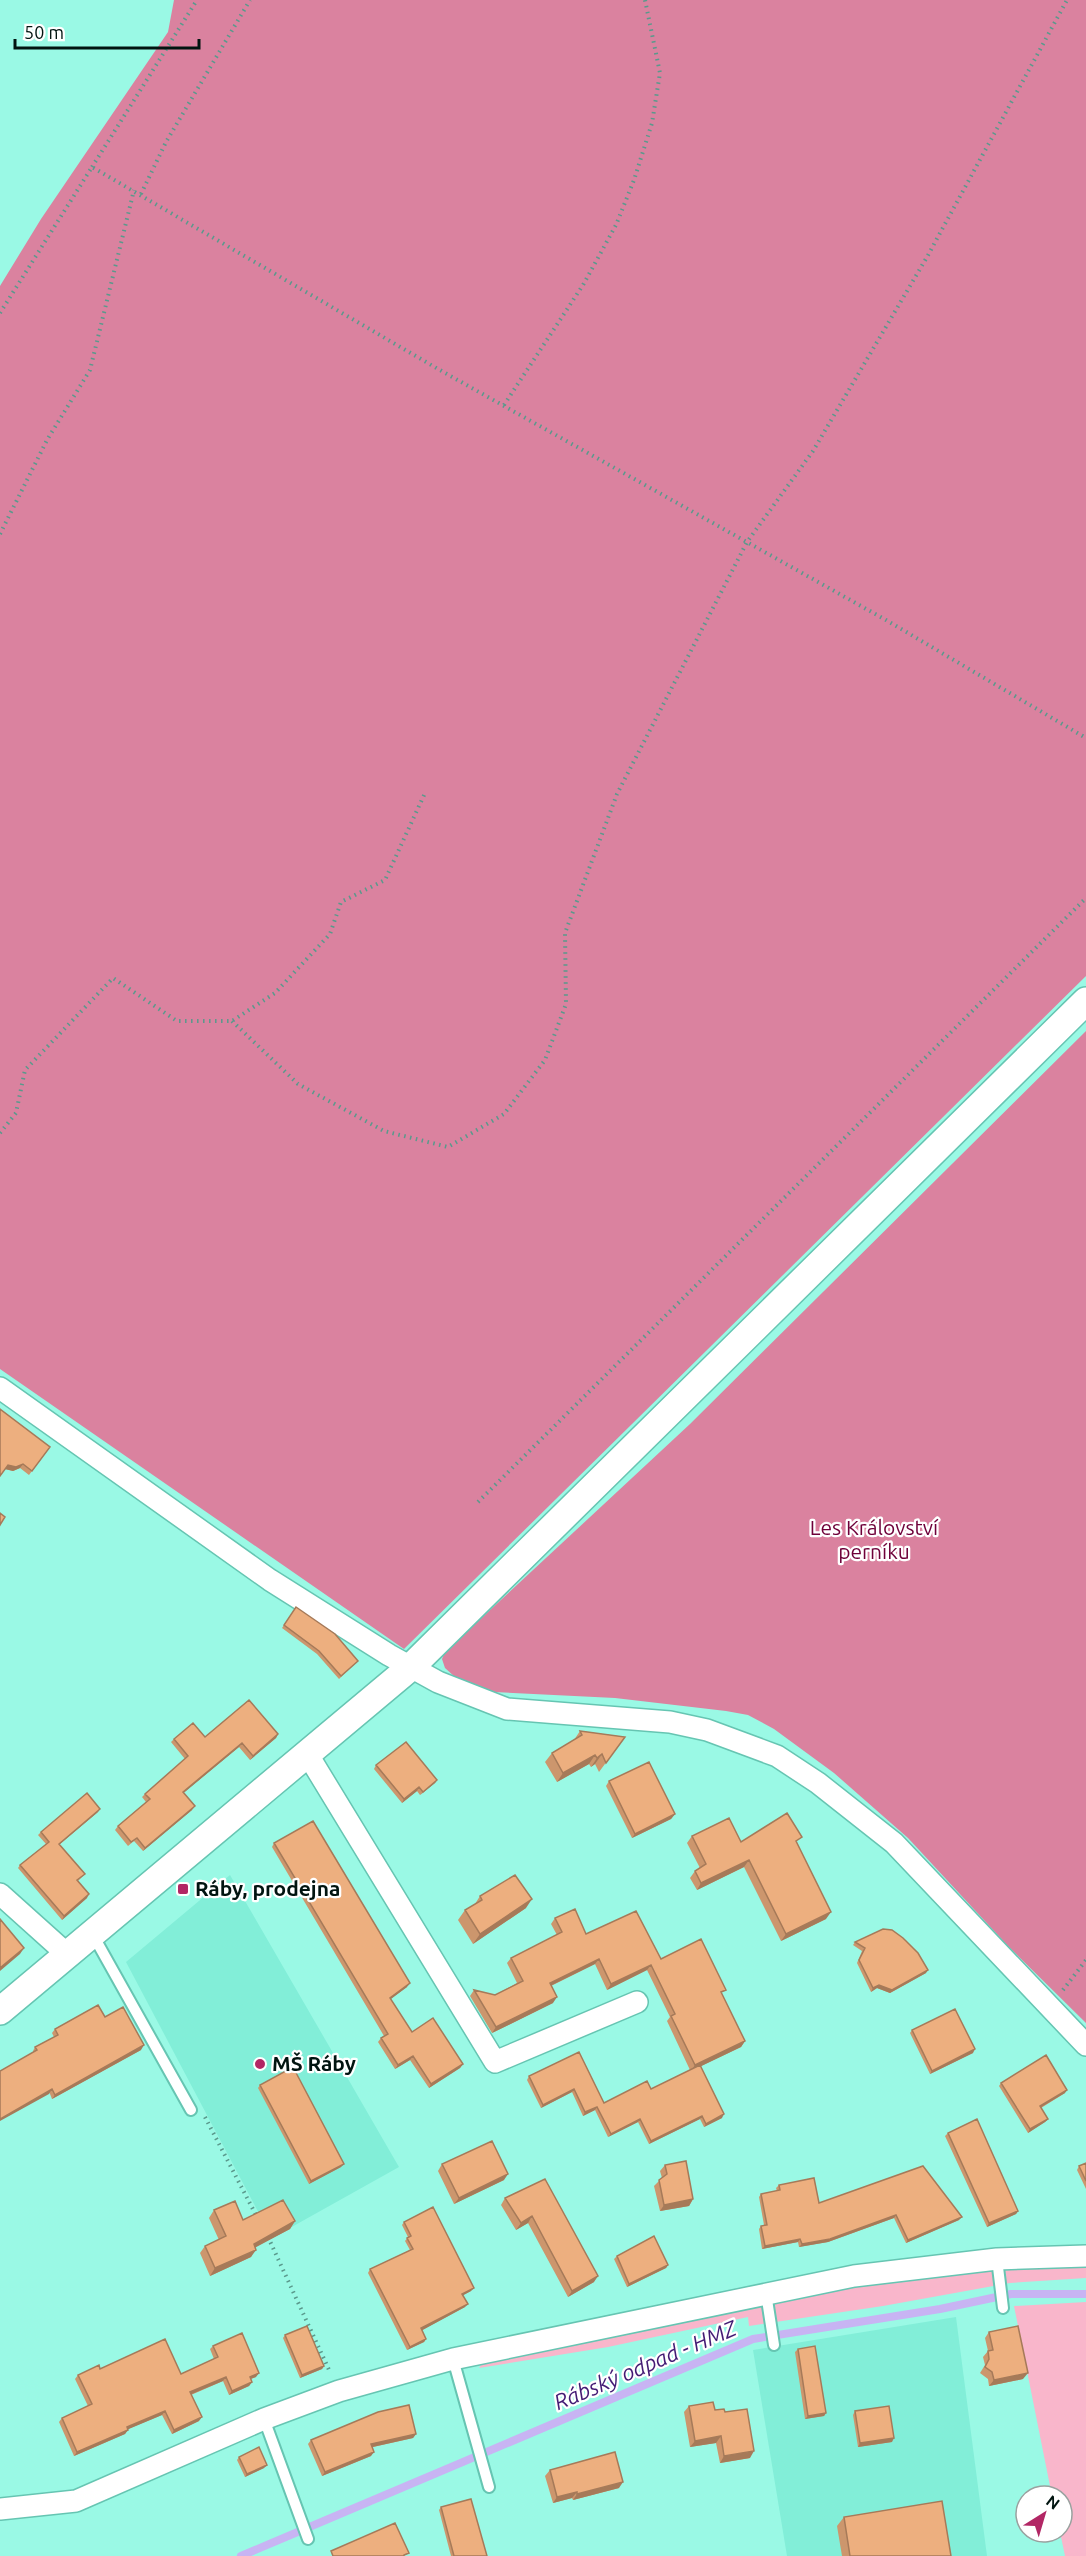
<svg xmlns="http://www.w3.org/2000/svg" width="1086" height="2556" font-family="Ubuntu,sans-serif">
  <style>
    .built { fill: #82eed8 }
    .green { fill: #f9b6cb }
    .forest { fill: #da829f }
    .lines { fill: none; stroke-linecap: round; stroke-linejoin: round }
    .stream { stroke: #c8b4f3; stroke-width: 8 }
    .service-casing { stroke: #66c5b2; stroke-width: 14 }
    .minor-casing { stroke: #66c5b2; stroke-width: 24 }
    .tertiary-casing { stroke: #66c5b2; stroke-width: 30 }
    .path { stroke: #5a998c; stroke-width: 4; stroke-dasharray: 1.5 4.5; stroke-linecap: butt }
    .service { stroke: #fff; stroke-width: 10 }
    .minor { stroke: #fff; stroke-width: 21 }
    .tertiary { stroke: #fff; stroke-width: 27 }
    .wall { fill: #cc966d }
    .shaded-wall { fill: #a67a59 }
    .building { fill: #edaf7f; stroke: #a67a59; stroke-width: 1.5 }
    .poi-dot { fill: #b22765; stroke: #fff; stroke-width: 2 }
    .labels { text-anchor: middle; stroke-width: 4.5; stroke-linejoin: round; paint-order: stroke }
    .park-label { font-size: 21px; fill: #6e0039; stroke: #fff }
    .poi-label { font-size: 21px; font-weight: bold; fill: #011410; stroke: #fff; text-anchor: start }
    .water-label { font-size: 22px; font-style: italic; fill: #431b74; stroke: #fff }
  </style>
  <rect width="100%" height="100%" fill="#9af9e5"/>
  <path class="built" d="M230,1875L399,2167L272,2238L126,1962Z
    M956,2317L987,2556H787L753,2350Z"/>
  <path class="green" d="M1081,2265L1086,2266V2278L1010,2283L883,2306L749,2326L748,2317L608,2347L479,2368L483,2362L830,2288L952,2274Z
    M1086,2302V2556H1065L1060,2532H1062V2496H1052L1014,2306Z"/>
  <path class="forest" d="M174,0H1086V976L404,1649L0,1369V286L41,219L168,32Z
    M1086,1031V2023L1008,1946L908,1838L834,1773L774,1729L748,1715L726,1711L615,1698L494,1692L455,1677L445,1668L442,1659L445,1652L690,1424Z"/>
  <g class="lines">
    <path class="stream" d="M241,2556L753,2339L940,2309L1011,2294H1086"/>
    <defs>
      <path id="service" d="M93,1935L191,2110
        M997,2259L1003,2308
        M766,2293L774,2345
        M453,2359L489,2487
        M264,2419L308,2539"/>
      <path id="minor" d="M0,1388L270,1580L389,1655L438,1682L507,1709L670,1722L707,1730L777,1756L818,1783L894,1843L1086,2045
        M308,1755L495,2062L637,2002
        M0,1894L68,1955
        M0,2509L76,2501L264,2419L339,2391L453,2359L854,2276L997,2259L1086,2256"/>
      <path id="tertiary" d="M0,2011L412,1666L1086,1001"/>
    </defs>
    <use href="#service" class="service-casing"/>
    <use href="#minor" class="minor-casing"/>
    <use href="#tertiary" class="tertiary-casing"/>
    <path class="path" d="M92,167L197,0
      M141,194L166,142L250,0
      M0,313L92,167L438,369L886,620L1086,738
      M504,405L583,285L616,225L634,180L652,123L660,73L645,0
      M0,534L47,440L90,370L134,190
      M232,1021L298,1084L384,1131L448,1147L504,1114L545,1060L566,1004L565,933L617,794L747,542L813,451L927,257L1067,0
      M0,1133L16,1113L25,1070L113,978L177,1021H232L275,993L330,934L341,902L385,880L425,793
      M478,1502L1086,898
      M1063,1990L1086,1960
      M205,2117L257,2217
      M268,2237L330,2372"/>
    <use href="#service" class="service"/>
    <use href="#minor" class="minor"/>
    <use href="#tertiary" class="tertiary"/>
  </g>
  <path class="wall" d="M0,1409L50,1447L29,1475L20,1468L13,1471L5,1469Z
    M296,1607L358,1661L355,1664L339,1679L317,1654L282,1628Z
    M580,1731L625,1737L599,1772L595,1764L591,1767L589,1764L557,1782L545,1762L552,1753L574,1740Z
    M278,1734L276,1738L250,1760L239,1747L183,1793L192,1810L143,1851L134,1841L128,1846L115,1830L118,1826L146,1802L142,1797L145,1794L185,1759L171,1742L174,1739Z
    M376,1765L437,1780L435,1783L420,1795L417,1791L402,1803L374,1769Z
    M609,1781L675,1814L671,1819L632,1838L606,1786Z
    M98,1812L59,1845L85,1874L78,1881L87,1898L62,1920L18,1868L20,1865L46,1844L38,1835L41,1832Z
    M692,1836L741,1842L797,1844L826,1919L781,1941L744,1867L697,1890L690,1878L695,1871L700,1868L687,1843Z
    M274,1843L407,1987L390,1999L412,2032L463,2064L460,2068L429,2088L410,2060L395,2069L378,2042L381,2038L384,2036L272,1847Z
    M480,1896L526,1908L473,1944L458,1920L465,1910L475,1904Z
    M555,1918L586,1934L661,1959L722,1995L745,2041L741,2047L701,2066L722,2118L704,2127L700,2119L649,2144L638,2122L608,2137L595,2110L583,2116L572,2092L541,2108L527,2080L529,2076L579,2052L604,2103L651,2089L690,2070L667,2021L670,2017L647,1970L607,1990L595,1964L551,1986L553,2003L492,2033L470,1996L474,1990L495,1995L517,1983L507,1963L511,1958L557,1935L551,1924Z
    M855,1942L926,1973L890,1993L877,1988L871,1992L857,1963L862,1951L853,1945Z
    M105,2017L141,2050L52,2099L33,2051L35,2047L54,2037L52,2033L55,2029Z
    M912,2030L973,2053L930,2074L910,2033Z
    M1001,2083L1065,2093L1041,2108L1048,2119L1045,2122L1028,2133L999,2086Z
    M260,2085L341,2167L309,2184L258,2088Z
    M948,2133L1018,2211L1016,2214L987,2227L945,2136Z
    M1086,2163V2189L1077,2170L1079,2166Z
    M442,2164L504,2180L454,2204L438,2171Z
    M665,2165L693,2199L689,2206L660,2211L654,2186L662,2178L660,2171Z
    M545,2179L594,2282L568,2297L528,2223L516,2230L501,2205L505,2198Z
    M779,2185L819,2203L959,2220L906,2243L894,2218L828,2242L799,2247L798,2242L762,2249L759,2229L761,2226L764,2225L759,2197L761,2194L777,2191L776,2188Z
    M214,2210L243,2220L295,2221L290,2229L255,2247L251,2257L210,2276L200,2253L205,2246L219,2240L209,2218Z
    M404,2222L471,2291L463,2295L465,2307L422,2330L426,2339L424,2342L407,2350L368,2273L370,2269L410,2250L405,2241L408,2237L402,2225Z
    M617,2256L668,2265L666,2268L627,2287L614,2259Z
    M989,2332L1023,2379L989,2386L988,2379L980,2373L985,2365L983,2357L988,2351L985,2338Z
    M285,2335L324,2366L322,2369L300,2378L283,2338Z
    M213,2346L256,2377L251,2379L252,2382L249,2386L229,2395L223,2381L191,2395L199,2421L172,2434L162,2415L128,2429L125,2434L74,2456L59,2422L62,2418L88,2406L75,2379L78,2375L100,2369L181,2374L214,2359L210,2349Z
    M798,2349L826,2413L824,2416L805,2419L795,2352Z
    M689,2406L725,2412L750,2458L720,2463L716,2443L690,2447L684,2412Z
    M855,2411L892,2442L858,2447L853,2415Z
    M416,2434L413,2438L373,2447L371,2456L322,2476L308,2444L311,2440Z
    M239,2457L264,2468L245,2477L237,2460Z
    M550,2470L619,2488L573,2500L572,2498L553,2503L545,2476Z
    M441,2507L487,2556H451L439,2510Z
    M844,2517L951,2556H842L837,2526Z"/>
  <path class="shaded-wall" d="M23,1464L20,1468L13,1471L5,1469L8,1465Z
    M278,1734L276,1738L250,1760L253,1756Z
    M242,1743L239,1747L180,1796L183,1792Z
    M602,1754L595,1764L591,1767L597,1758Z
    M595,1755L589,1764L557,1782L563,1773Z
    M437,1780L435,1783L420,1795L423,1792Z
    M419,1787L417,1791L402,1803L404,1799Z
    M195,1806L192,1810L143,1851L145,1848Z
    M100,1809L98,1812L56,1847L59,1844Z
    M675,1814L671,1819L632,1838L635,1834Z
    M749,1860L744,1867L697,1890L701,1883Z
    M89,1894L87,1898L62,1920L64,1916Z
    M532,1899L526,1908L473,1944L480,1934Z
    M831,1912L826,1919L781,1941L786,1934Z
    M24,1948L20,1954L0,1971V1968Z
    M599,1959L595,1964L546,1988L550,1983Z
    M651,1965L647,1970L607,1990L611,1984Z
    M928,1970L926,1973L890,1993L877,1988L871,1992L873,1988L879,1985Z
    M410,1983L407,1987L387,2002L390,1998Z
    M557,1997L553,2003L492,2033L496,2027Z
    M745,2041L741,2047L691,2071L695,2065Z
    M144,2045L141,2050L52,2099L55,2095Z
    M975,2049L973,2053L930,2074L932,2071Z
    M413,2056L410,2060L395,2069L398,2065Z
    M463,2064L460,2068L429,2088L431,2084Z
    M52,2089L49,2094L0,2121V2119Z
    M574,2089L572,2092L541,2108L543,2105Z
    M1067,2090L1065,2093L1038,2109L1040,2106Z
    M597,2107L595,2110L583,2116L585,2112Z
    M724,2114L722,2118L704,2127L706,2124Z
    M702,2116L700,2119L649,2144L651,2141Z
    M640,2119L638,2122L608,2137L611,2134Z
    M1048,2119L1045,2122L1028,2133L1030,2129Z
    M344,2164L341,2167L309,2184L311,2181Z
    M508,2174L504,2180L454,2204L459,2198Z
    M693,2199L689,2206L660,2211L664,2205Z
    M1018,2211L1016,2214L987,2227L989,2223Z
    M896,2215L894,2218L828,2242L799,2247L802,2244Z
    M532,2216L528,2223L516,2230L521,2223Z
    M962,2217L959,2220L906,2243L908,2240Z
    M295,2221L290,2229L249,2251L254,2244Z
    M800,2239L798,2242L762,2249L765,2246Z
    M256,2250L251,2257L210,2276L215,2268Z
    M668,2265L666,2268L627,2287L629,2284Z
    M598,2276L594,2282L568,2297L572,2291Z
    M474,2288L471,2291L460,2297L462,2294Z
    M468,2304L465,2307L419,2332L421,2328Z
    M426,2339L424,2342L407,2350L410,2347Z
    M324,2366L322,2369L300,2378L302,2375Z
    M259,2373L256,2377L247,2380L250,2377Z
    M1028,2373L1023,2379L989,2386L994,2380Z
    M226,2377L223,2381L187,2396L190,2392Z
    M252,2382L249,2386L229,2395L232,2391Z
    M165,2411L162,2415L124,2431L127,2427Z
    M826,2413L824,2416L805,2419L808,2416Z
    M202,2417L199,2421L172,2434L174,2430Z
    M128,2430L125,2434L74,2456L77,2452Z
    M416,2434L413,2438L368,2448L371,2444Z
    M721,2436L716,2443L690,2447L695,2441Z
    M894,2438L892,2442L858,2447L860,2443Z
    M754,2451L750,2458L720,2463L724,2456Z
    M374,2452L371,2456L322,2476L325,2472Z
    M267,2465L264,2468L245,2477L247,2474Z
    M623,2482L619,2488L573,2500L577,2494Z
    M577,2492L572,2498L553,2503L557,2497Z"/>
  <path class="building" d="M0,1409L50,1447L32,1471L23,1464L16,1467L8,1465L0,1476Z
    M0,1513L5,1517L0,1525Z
    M296,1607L335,1634L358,1661L341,1676L319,1651L284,1625Z
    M249,1700L278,1734L253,1756L242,1743L183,1792L195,1806L145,1848L137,1838L131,1842L118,1826L150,1799L145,1794L188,1756L174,1739L193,1723L205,1737Z
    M580,1731L625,1737L606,1763L602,1754L597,1758L595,1755L563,1773L552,1753L582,1735Z
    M406,1742L437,1780L423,1792L419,1787L404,1799L376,1765Z
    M649,1762L675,1814L635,1834L609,1781Z
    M87,1793L100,1809L59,1844L85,1874L77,1880L89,1894L64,1916L20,1865L49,1842L41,1832Z
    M787,1813L802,1837L796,1841L831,1912L786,1934L749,1860L701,1883L695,1871L706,1864L692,1836L729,1818L741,1842Z
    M313,1821L410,1983L390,1998L412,2032L433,2018L463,2064L431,2084L413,2056L398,2065L381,2038L388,2034L274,1843Z
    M515,1875L532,1899L480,1934L465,1910L482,1900L480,1896Z
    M575,1909L586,1934L636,1911L661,1959L701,1939L726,1990L721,1992L745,2041L695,2065L671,2016L675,2014L651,1965L611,1984L599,1959L550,1983L557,1997L496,2027L474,1990L495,1995L523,1981L511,1958L562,1932L555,1918Z
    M0,1919L24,1948L0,1968Z
    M883,1929L892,1930L903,1938L918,1953L928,1970L892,1990L879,1985L873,1988L859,1960L865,1948L855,1942Z
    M98,2005L105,2017L123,2007L144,2045L55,2095L52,2089L0,2119V2071L37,2050L35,2047L58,2035L55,2029Z
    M955,2009L975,2049L932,2071L912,2030Z
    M579,2052L604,2103L647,2081L651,2089L700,2065L724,2114L706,2124L702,2116L651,2141L640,2119L611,2134L597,2107L585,2112L574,2089L543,2105L529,2076Z
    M1046,2055L1067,2090L1040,2106L1048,2119L1030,2129L1001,2083Z
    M293,2067L344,2164L311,2181L260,2085Z
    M977,2119L1018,2211L989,2223L948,2133Z
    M492,2141L508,2174L459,2198L442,2164Z
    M686,2161L693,2199L664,2205L659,2180L667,2174L665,2165Z
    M1086,2163V2181L1079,2166Z
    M923,2166L962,2217L908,2240L896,2215L830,2239L802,2244L800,2239L765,2246L761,2226L767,2225L761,2194L780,2190L779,2185L814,2178L819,2203Z
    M545,2179L598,2276L572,2291L532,2216L521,2223L505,2198Z
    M283,2200L295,2221L254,2244L256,2250L215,2268L205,2246L226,2236L214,2210L235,2201L243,2220Z
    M433,2207L474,2288L462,2294L468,2304L421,2328L426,2339L410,2347L370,2269L413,2249L407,2238L411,2236L404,2222Z
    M654,2236L668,2265L629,2284L617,2256Z
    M307,2326L324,2366L302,2375L285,2335Z
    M1018,2326L1028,2373L994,2380L992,2372L985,2367L989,2359L988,2351L993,2350L989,2332Z
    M242,2333L259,2373L250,2377L252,2382L232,2391L226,2377L190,2392L202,2417L174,2430L165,2411L127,2427L128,2430L77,2452L62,2418L92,2404L78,2375L99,2365L100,2369L165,2339L181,2374L218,2357L213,2346Z
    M815,2346L826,2413L808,2416L798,2349Z
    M713,2402L715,2410L724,2409L725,2412L747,2409L754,2451L724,2456L721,2436L695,2441L689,2406Z
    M409,2405L416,2434L371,2444L374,2452L325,2472L311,2440L378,2412Z
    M889,2406L894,2438L860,2443L855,2411Z
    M259,2447L267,2465L247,2474L239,2457Z
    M615,2452L623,2482L577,2494V2492L557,2497L550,2470Z
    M471,2499L487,2556H454L441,2507Z
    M942,2501L951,2556H850L844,2517Z
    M395,2523L409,2553L404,2555V2556H333L331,2551Z"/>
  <g class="poi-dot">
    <rect x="177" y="1883" width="12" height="12" rx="3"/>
    <circle cx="260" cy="2064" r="6"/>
  </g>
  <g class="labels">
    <g class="park-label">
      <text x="874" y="1535">Les Království<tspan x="874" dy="24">perníku</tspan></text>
    </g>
    <g class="poi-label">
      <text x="195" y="1896">Ráby, prodejna</text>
      <text x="272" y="2071">MŠ Ráby</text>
    </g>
    <g class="water-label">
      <text transform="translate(645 2365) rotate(-23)" y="8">Rábský odpad - HMZ</text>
    </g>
  </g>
  <g transform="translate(1044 2514) rotate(37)"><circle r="28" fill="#ffffff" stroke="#99a19f" stroke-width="1.5"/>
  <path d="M0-4.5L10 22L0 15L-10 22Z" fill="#b22765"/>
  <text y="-9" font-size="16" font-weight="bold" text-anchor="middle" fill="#011410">N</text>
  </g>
  <path d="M15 39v9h184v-9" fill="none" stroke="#011410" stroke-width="3"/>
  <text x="24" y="39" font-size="18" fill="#011410" stroke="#ffffff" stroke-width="4.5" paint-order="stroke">50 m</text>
</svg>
